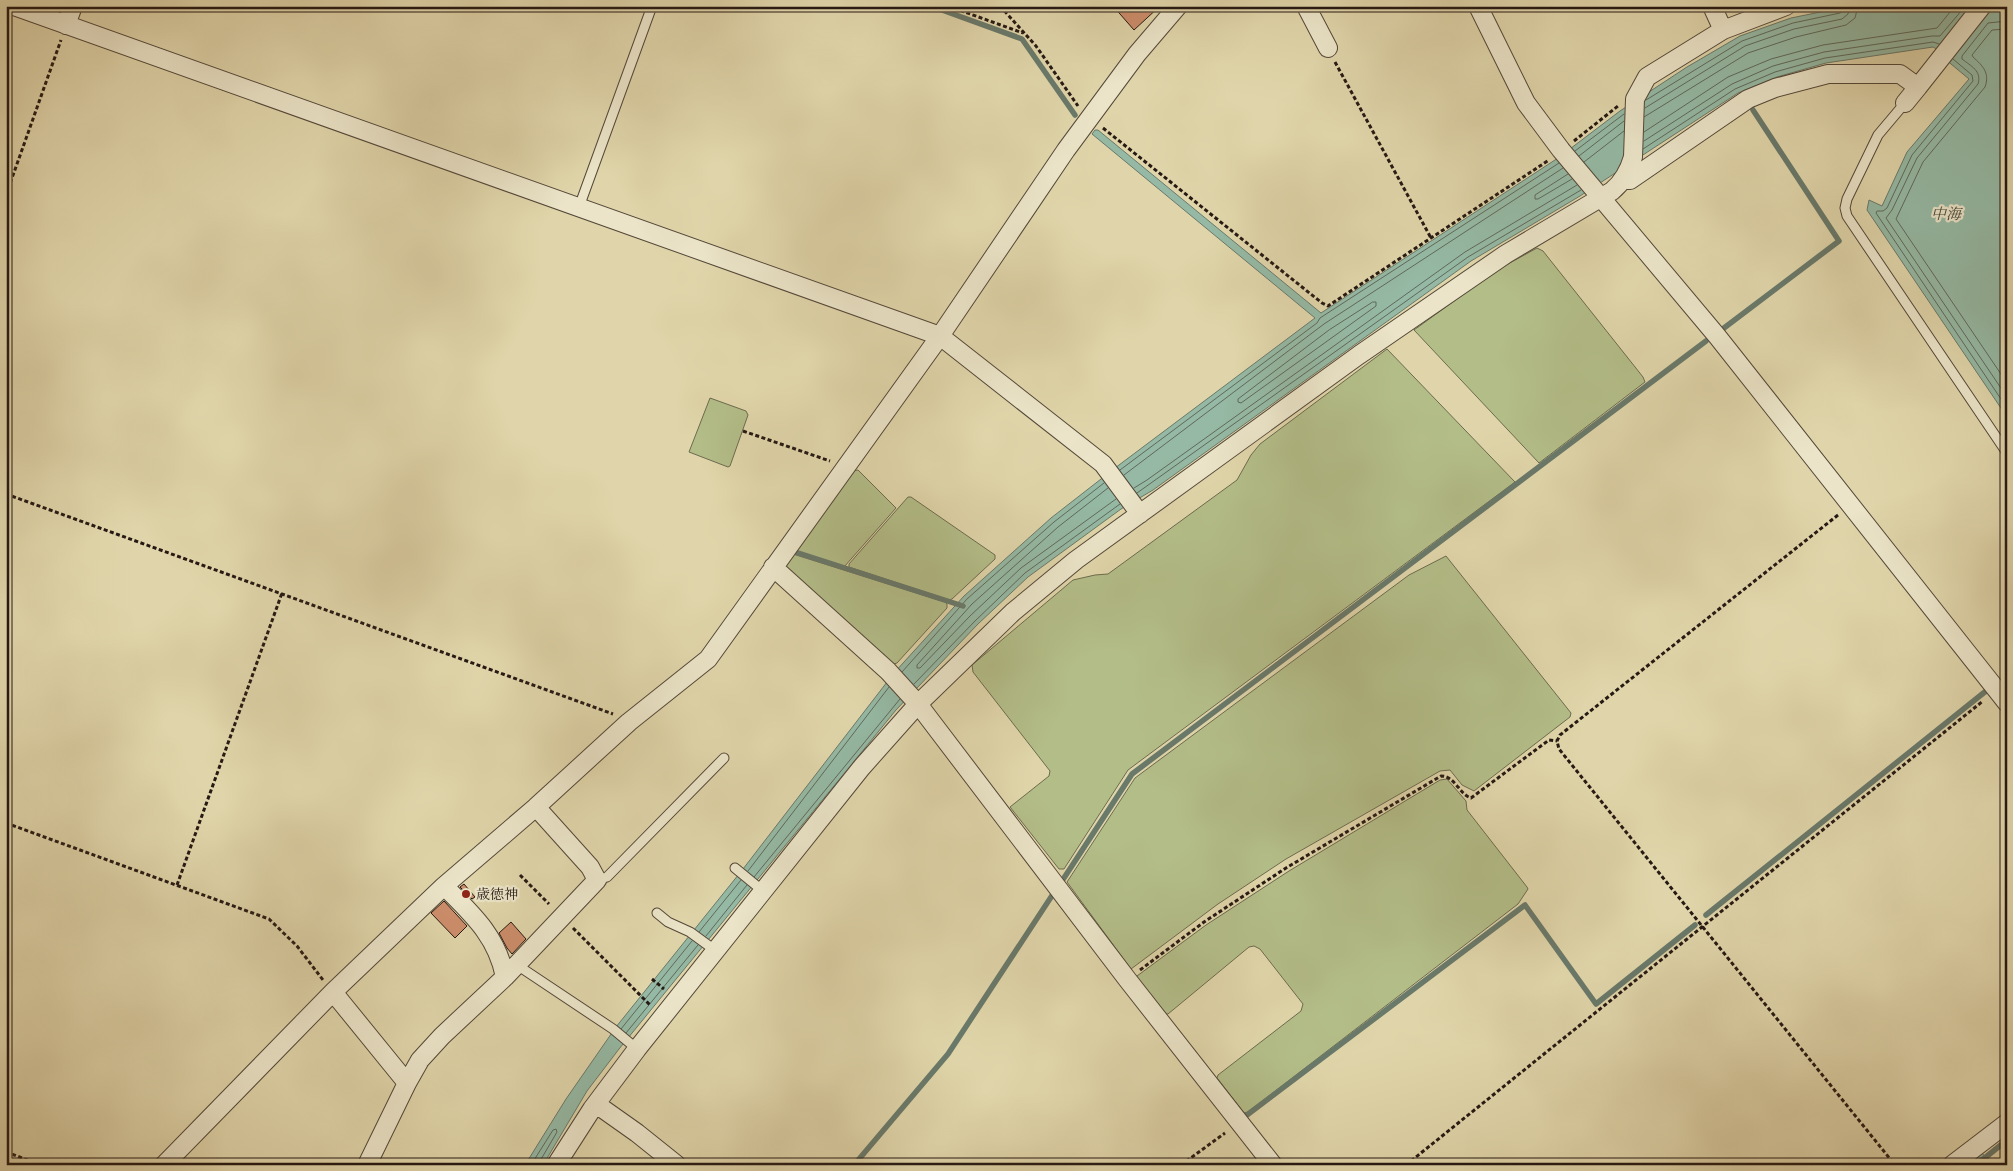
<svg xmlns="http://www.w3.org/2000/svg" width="2013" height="1171" font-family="'IM FELL French Canon','Noto Serif JP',serif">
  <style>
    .green { fill: #b3bd88; stroke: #6c6b4e }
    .water { fill: #95b9a4; stroke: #69796a }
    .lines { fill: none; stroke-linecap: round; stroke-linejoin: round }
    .shore { stroke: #5e695c; stroke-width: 1 }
    .stream { stroke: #69796a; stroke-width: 5.5 }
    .building { fill: #cd8d6b; stroke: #261913 }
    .lane-casing { stroke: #544839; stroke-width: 11 }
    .street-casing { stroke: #544839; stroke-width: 20 }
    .path { stroke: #261913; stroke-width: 3; stroke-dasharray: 4 2.5; stroke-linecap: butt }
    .lane { stroke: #ebe4c8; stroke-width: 9 }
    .street { stroke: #ebe4c8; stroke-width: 18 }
    .poi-dot { fill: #8f2418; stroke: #ebe4c8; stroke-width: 2 }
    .labels { text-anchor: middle; stroke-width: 4.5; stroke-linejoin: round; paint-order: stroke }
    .poi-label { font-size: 14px; fill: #261913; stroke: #ebe4c8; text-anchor: start }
    .water-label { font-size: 15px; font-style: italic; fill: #47493e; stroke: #ebe4c8 }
  </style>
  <rect width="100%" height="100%" fill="#e0d5aa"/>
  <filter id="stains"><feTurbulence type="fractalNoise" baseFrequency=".004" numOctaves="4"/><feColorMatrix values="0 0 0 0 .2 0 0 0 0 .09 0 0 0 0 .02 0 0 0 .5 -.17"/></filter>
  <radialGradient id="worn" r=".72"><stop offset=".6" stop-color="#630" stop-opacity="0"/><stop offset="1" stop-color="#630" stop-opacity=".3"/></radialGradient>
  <path class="green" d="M1537,248L1543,251L1643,377L1645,382L1539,463L1414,330L1497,270Z
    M1387,349L1515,482L1128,770L1064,869H1059L1010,807L1049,776L1050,771L973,672L972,665L1073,580L1095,575L1108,574L1237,480L1251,455L1260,444Z
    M710,398L746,411L748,415L730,466L728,467L689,452Z
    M858,470L896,508L844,567L796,551L852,471Z
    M908,497H911L995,555V559L952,599L949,600L849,567V564Z
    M793,554L945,602L947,604V608L897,663L894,664L888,663L782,566Z
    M1446,556L1571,713L1570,717L1474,791L1462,785L1450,770L1440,771L1286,859L1218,904L1131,969L1067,882L1135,778L1409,575Z
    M1447,779L1466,801L1467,810L1527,887L1528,889L1518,904L1248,1112L1244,1113L1217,1078L1218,1075L1301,1011L1303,1004L1260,949L1254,946L1249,947L1168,1014H1165L1137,979V976L1206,925L1289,871L1440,780Z"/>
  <path class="water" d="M1971,6L1942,52L1933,47L1826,63L1777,77L1738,93L1580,196L1471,261L1153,490L1121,509L1028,577L978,624L896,710L619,1049L587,1091L543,1165H525L566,1099L616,1027L743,869L894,673L964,596L1051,518L1119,465L1315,318L1092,134L1095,130H1098L1321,313L1558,158L1620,111L1687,67L1740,36L1791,18L1845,7Z
    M2007,10V417L1867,210L1869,200L1882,206L1907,152L1969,79L1945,59L1983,12Z
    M1982,1153L1987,1159L1980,1165H1967Z"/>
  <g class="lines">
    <path class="shore" d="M2007,21L1988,23L1962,56V59C1971,66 1982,71 1978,84L1917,158L1892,210L1886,218L2007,397
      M2007,29L1992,30L1972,55L1973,57C1983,66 1990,73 1985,87L1923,162L1896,219L2007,383
      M1953,59L1972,75L1973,81L1912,155L1887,208L1883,211H1877L1876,213L2007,408
      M1646,100L1742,41L1793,23L1840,13L1843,11L1844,6
      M1645,108L1745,46L1794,29L1842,19L1848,14L1850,6
      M1644,117L1748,53L1796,37L1846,25L1855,18L1858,6
      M1644,132L1728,77L1771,59L1823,45L1937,28L1955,6
      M1644,141L1732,84L1773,66L1824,52L1932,36H1940L1962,10L1963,6
      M1643,149L1735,89L1775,72L1825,58L1933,42L1939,44
      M1575,151L1624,114
      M1579,156L1624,121
      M1584,162L1624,131
      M1568,174L1535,195V199H1538L1572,179
      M1373,302H1376V306L1241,403L1238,402V399L1329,330Z
      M1120,470L1317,323L1320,318L1559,163
      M1124,475L1324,324L1563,168
      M1108,488L1058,527L972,604L917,665V668H920L970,616L1021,568L1116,499
      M1134,488L1147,480L1465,252L1577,185
      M1137,493L1468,257L1581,190
      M902,672L967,599L1054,522L1104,483
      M914,684L975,621L1025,573L1120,504
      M748,871L889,687
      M754,877L900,699
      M699,932L741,880
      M706,936L747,885
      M621,1029L692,941
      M626,1033L698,945
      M531,1165L553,1130L556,1129L557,1132L540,1161V1165"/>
    <path class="stream" d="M931,6L1022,39L1075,115
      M1724,328L1839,241L1753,110
      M792,551L963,606
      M2005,677L2007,675
      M1062,881L1132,774L1706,341
      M1706,915L1986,691
      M1243,1118L1525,905L1596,1004L1695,925
      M854,1165L948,1054L1055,891
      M1976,1165L2007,1140"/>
  </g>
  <path class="building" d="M1113,6H1160L1134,30Z
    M464,884L475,897L472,899L460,887Z
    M444,901L467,926L455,938L431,913Z
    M511,922L526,939L512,954L507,948L499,933Z"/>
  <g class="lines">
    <defs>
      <path id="lane" d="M1905,103L1878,135L1847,199L1845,208L1847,216L2007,453
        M579,207L652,6
        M735,868L763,891
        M597,880L607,877L724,758
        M657,913L668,922L690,932L716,951
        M517,965L613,1029L637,1049"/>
      <path id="street" d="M14,6L940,336L1103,464L1140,514
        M1306,6L1328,48
        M1478,6L1526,103L1561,150L1717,336L2007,703
        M1712,6L1723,30
        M66,25L73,6
        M1905,103L1918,87
        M1623,180H1630L1748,99L1775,88L1828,74H1900L1918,87L1982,6
        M773,567L888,671L918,704L1127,979L1273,1165
        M444,886C472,914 497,936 505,977
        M333,992L407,1083L367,1165
        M407,1083L420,1060L442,1036L505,977L597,880L590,867L536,807
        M596,1104L637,1133L677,1165
        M164,1165L333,992L444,886L536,807L629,722L708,659L940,336L1066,150L1137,54L1178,6
        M556,1165L592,1109L637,1049L862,767L918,704L1013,612L1076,560L1359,355L1506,254L1612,191C1623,182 1629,171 1633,157L1635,99L1647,77L1723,30L1786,6
        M1952,1165L2007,1123"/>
    </defs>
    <use href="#lane" class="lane-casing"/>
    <use href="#street" class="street-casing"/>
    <path class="path" d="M948,6L1023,33
      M1000,6L1036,46L1078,106
      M1335,62L1431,238
      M1103,128L1322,303L1328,306L1549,160
      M1574,141L1618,106
      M6,195L61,40
      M743,431L830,461
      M6,494L613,714
      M1838,515L1560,735L1557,741L1559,749L1895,1165
      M6,823L269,919L297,946L323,980
      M520,875L549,904
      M177,885L282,593
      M573,928L650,1005
      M1140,970L1204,922L1286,868L1441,776C1455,776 1459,794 1471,798L1549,740L1557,741
      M652,979L664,989
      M6,1152L41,1165
      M1181,1165L1225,1133
      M1406,1165L1983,701"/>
    <use href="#lane" class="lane"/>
    <use href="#street" class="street"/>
  </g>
  <circle class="poi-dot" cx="466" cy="894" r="5"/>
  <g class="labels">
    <g class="poi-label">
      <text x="476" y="899">歳徳神</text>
    </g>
    <g class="water-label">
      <text x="1946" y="219">中海</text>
    </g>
  </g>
  <rect width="2013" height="1171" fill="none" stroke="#e0d5aa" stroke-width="25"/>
  <rect x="8" y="8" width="1998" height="1156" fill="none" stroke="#261913" stroke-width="2.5"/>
  <rect x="12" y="12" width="1988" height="1146" fill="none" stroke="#261913"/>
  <rect width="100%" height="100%" filter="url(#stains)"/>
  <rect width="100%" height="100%" fill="url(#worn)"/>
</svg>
